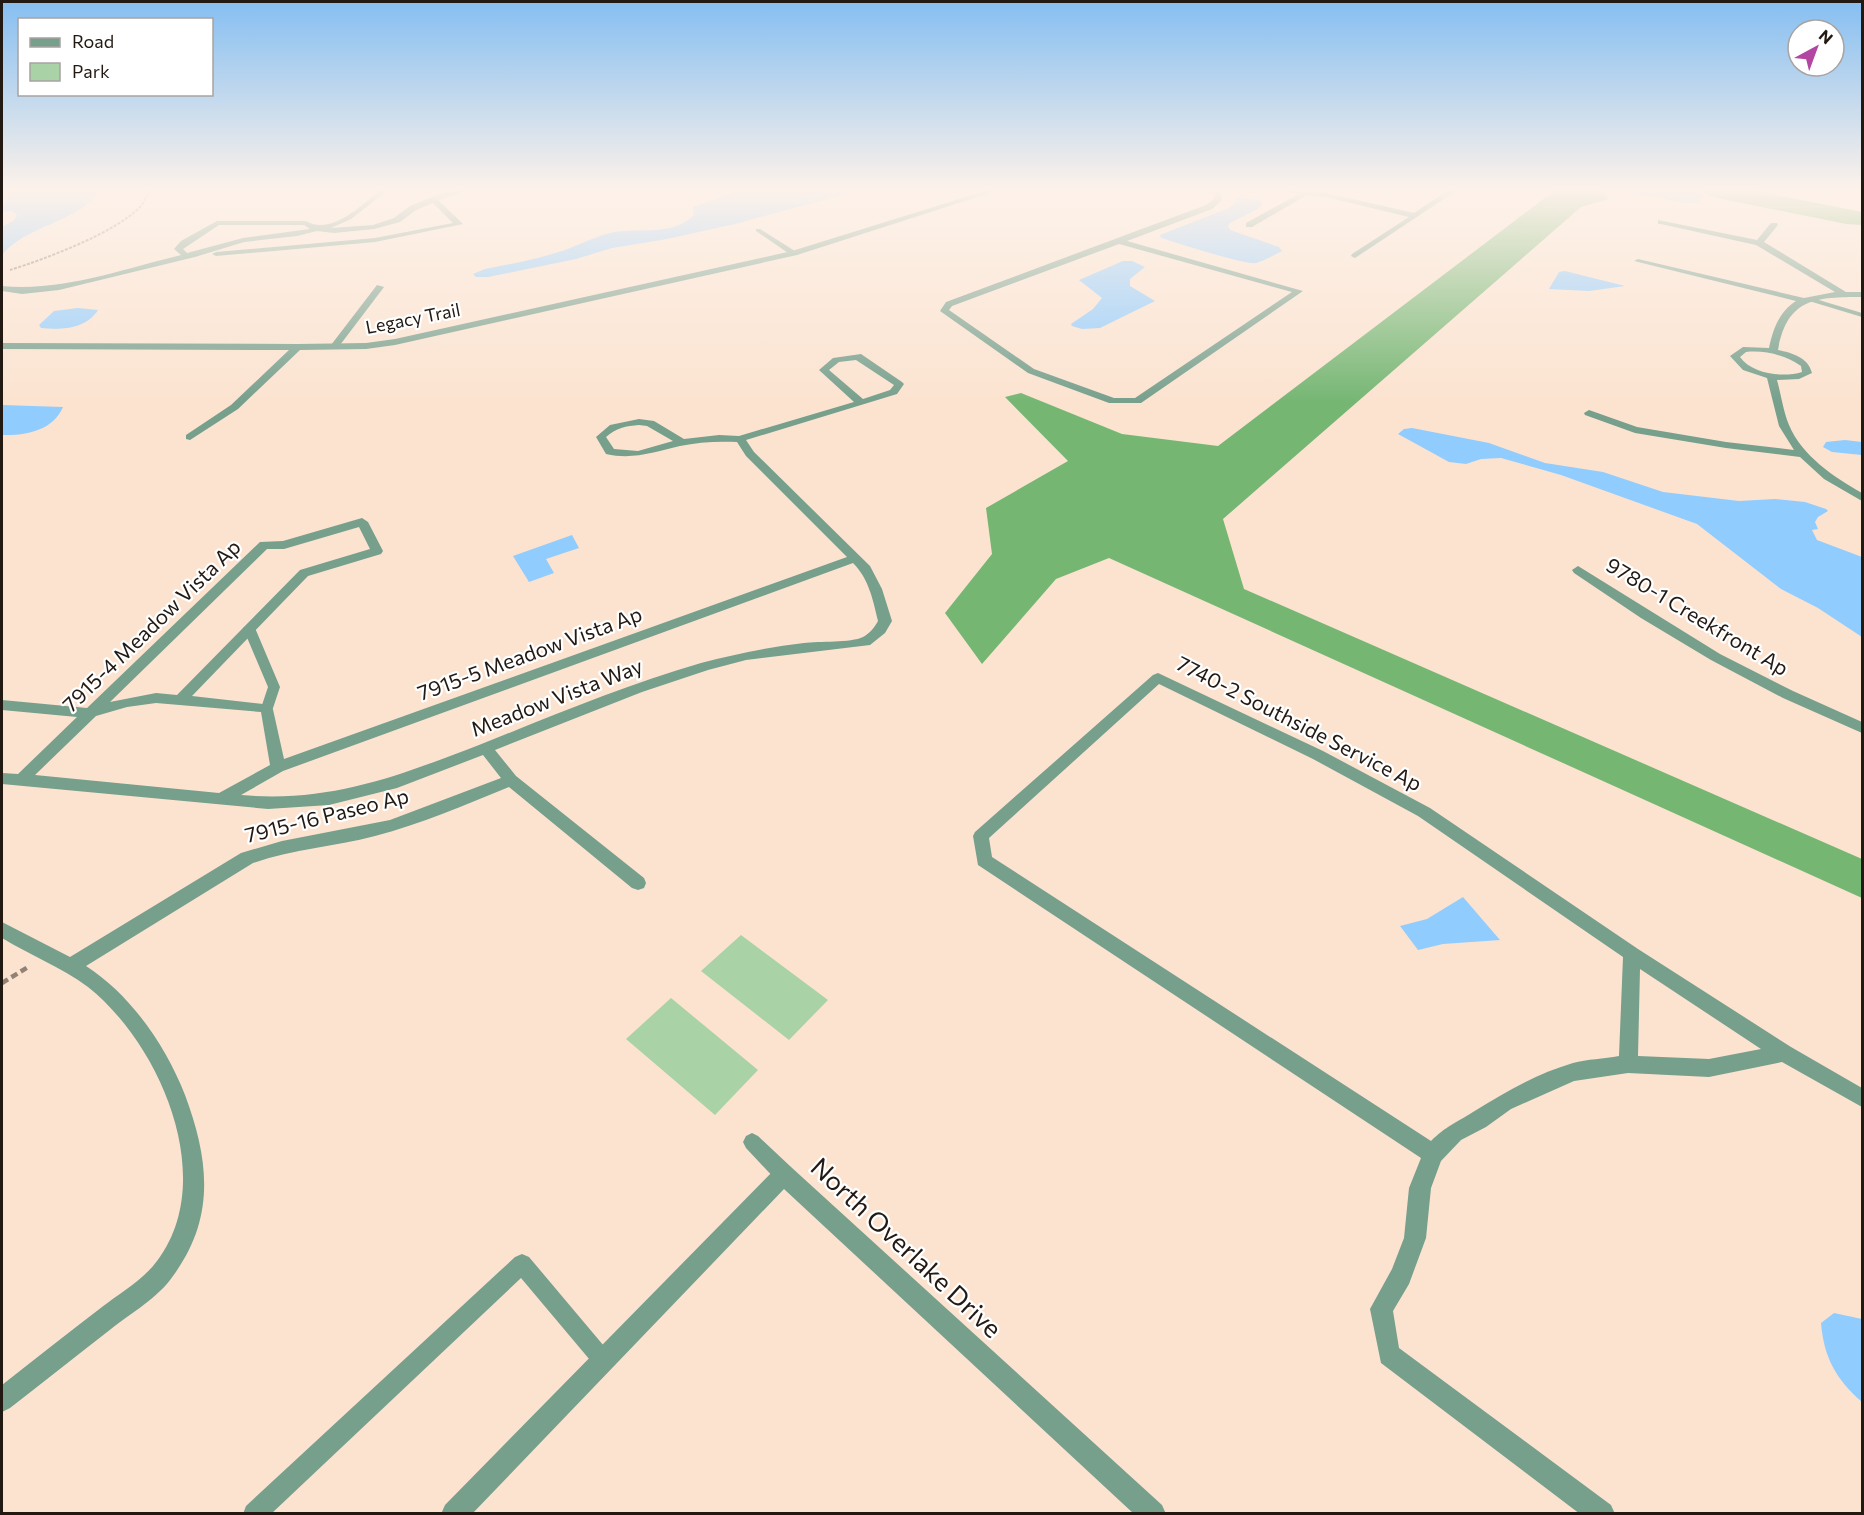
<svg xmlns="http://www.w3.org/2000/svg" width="1864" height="1515" font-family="Commissioner,sans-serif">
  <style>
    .green { fill: #a9d2a6 }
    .forest { fill: #75b673 }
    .water { fill: #90ccfe }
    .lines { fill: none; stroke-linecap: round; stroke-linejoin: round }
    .path-far1 { stroke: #928275; stroke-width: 2; stroke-dasharray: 3 1.5; stroke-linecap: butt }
    .path { stroke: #928275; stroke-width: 4.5; stroke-dasharray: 7 4; stroke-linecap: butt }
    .service { fill: #769f8c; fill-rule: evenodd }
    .minor { fill: #769f8c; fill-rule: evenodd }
    .labels { text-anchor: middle; stroke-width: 4.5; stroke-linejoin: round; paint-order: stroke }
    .far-street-label { font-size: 18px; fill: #221913; stroke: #fff }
    .street-label { font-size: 21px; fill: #221913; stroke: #fff }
    .near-street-label { font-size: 26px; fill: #221913; stroke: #fff }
  </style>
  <rect width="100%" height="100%" fill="#fbe3d0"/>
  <path class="green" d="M741,935L828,1000L789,1040L701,971Z
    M671,998L758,1070L715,1115L626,1039Z"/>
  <path class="forest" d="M1554,191H1603L1608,199L1581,207L1223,519L1244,589L1862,859V898L1109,558L1056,579L982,664L945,613L992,554L986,508L1068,461L1005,397L1021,393L1122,434L1218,446Z
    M1699,191H1756L1862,212V225L1846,224L1717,198Z"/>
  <path class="water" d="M5,191H100C93,198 87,205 79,210C53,226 21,232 2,255V227L13,221L17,215L12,211L2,212V206L11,194Z
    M740,191L845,192L838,196L735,224L667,239L612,248L576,259L488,277H476L473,274L485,269C511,264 537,259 562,251C579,245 596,236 614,232C640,228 674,236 694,215L693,207Z
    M1624,191H1692L1704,195L1696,203H1687Z
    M1236,198L1260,200L1262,204L1258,209L1230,223L1228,226L1230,230L1279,247L1282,251C1274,255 1264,261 1256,263C1244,265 1178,243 1161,238L1160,235L1229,208L1235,204Z
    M1123,261H1132L1145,267L1130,279V286L1155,301L1100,328L1082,329L1072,326L1071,324L1093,309L1102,298L1079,280Z
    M1565,271L1625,286L1589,291L1549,289L1559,272Z
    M78,308L98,310C86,329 62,330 41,328L39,325L54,311Z
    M2,405L63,407C53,431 24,436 2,435Z
    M1412,428L1489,443L1545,463L1603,472L1663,492L1739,501L1775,499L1805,502L1826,509L1828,511L1818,517L1815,522L1818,529L1812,530L1817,540L1862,557V637L1818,608L1781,589L1697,524L1561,475L1501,458L1481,459L1466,464L1449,462L1398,434L1404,429Z
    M1845,440L1862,442V455L1832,452L1823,447L1826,442Z
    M572,535L579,548L546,559L554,573L529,582L513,556Z
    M1463,897L1500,940L1443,944L1418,950L1400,926L1427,919Z
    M1834,1313L1862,1319V1402C1836,1379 1824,1358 1821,1323Z"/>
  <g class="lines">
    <path class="path-far1" d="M10,270C45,259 115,233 140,207C144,203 146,196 149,191"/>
    <path class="path" d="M2,983L28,967"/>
    <path class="service" d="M756,229H760L798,253L791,255L756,231Z
      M377,285L384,287L337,349H331V345Z
      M1809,297L1862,313V317L1809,301Z
      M249,624L255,628L280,687L273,708L267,712L261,708L268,687L243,628Z
      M752,1133L758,1136L791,1167L793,1174L791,1181L784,1183L777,1181L746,1148L743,1142L746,1136Z
      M522,1254L529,1257L609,1352L613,1359L609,1366L602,1370L595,1366L521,1278L271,1514H243L246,1506L515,1257Z"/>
    <path class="minor" d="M379,191H387L351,219L331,228L373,225L394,218L410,206L437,195L455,191H467L438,200L463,224L375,242L216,256L212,254L216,252L375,238L453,223L433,203L416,210L400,222L374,229L334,233L317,231L297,236L244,242L195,257L59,290L22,294L2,291V286C61,292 123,269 181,255L174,249L181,241L217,221H306C330,236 361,206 379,191ZM219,225H304L310,229L243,238L187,253L183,249Z
      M985,191H996L797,255L395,345L366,349L300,350L238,409L190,440L186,439V435L231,405L289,350L2,349V343L297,344L366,343L395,339L792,251Z
      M1208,191L1221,193L1222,200L1212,209L1127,241L1303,291L1141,403H1109L1028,373L940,311L946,302L1206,205L1214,199V194ZM1119,244L1292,292L1135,398H1114L1034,369L949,310L952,306Z
      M1283,191L1326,193L1414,213L1447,191H1456L1355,258L1351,256L1352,254L1409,217L1326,197L1307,195L1252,227H1246V223L1299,194Z
      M1857,191H1862V193L1859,192Z
      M1658,220L1757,240L1771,223H1777L1778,225L1764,242L1846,292H1862V297C1816,297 1787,298 1778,350C1792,353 1808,357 1812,373L1799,379L1777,380C1781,394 1783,410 1789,425C1802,456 1834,477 1862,493V501L1824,479L1800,457L1726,448L1635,433L1585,415L1584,413L1589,410L1637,427L1726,442L1794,450L1779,426L1767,378L1743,370L1730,356L1743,347L1769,348C1773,329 1779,312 1796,301L1634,261L1638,259L1804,298L1835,292L1756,245L1661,224H1658ZM1746,352C1765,350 1785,355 1801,366L1802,372C1783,378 1752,374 1740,357Z
      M861,354L902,382L904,384L897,394L746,440L754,452L870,566L882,589L892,621L885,633L870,645L746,660L708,670L642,692L495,750L516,776L644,878L646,883L644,888L638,890L632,888L509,787C465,805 421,824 375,836C334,847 293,849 253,863L86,966C131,995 166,1046 185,1095C209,1159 216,1218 173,1276C158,1298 131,1313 111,1329C77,1355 44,1382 10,1408L2,1412V1385C35,1359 68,1333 102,1307C120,1293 143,1280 157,1261C219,1179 160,1044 88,987C61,967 30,955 2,938V922L70,957L241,853L282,841L390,820L501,778L483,755L397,788L329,805L268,809L2,784V773L18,774L77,717L2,710V700L87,708L260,542L283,541L362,518L368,522L383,551L381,554L308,576L192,696L272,705L284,759L847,557L746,456L737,442C718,441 698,442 680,446C654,452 633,460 606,454L596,437L610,425L639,419L654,421L684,439L719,435L739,436L854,402L819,370L833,358ZM856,360L894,385L890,390L863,399L829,370L839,362ZM639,425L647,426L673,441L638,451L614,449L606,437C616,428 626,426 639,425ZM359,527L370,549L300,570L177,695L156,693L110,702L267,549H284ZM853,563C869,579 873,600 878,621C875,627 869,634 863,637C851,643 819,641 804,643C769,647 735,654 701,663C625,685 552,716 479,745C398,776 330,803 241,795L283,771ZM156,703L261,712L270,765L219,793L35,775L96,716L127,707Z
      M1578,566L1720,654L1793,691L1862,722V733L1783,698L1711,660L1641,618L1574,573L1572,570Z
      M1158,673L1323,751L1430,808L1638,949L1791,1047L1862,1088V1107L1782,1062L1709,1077L1628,1073L1574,1081L1511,1109L1486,1127L1461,1140L1441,1161L1431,1188L1426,1238L1409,1284L1393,1311L1399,1348L1611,1505L1615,1514H1580L1381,1363L1370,1309L1392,1269L1404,1238L1409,1188L1421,1158L978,865L973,836L975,832L1153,675ZM1159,684L1313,759L1418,816L1623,957L1619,1056C1604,1059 1587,1059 1573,1063C1536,1074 1505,1092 1473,1112C1456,1123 1446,1126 1431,1141L992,857L989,838ZM1640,969L1761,1049L1709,1059L1638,1056Z
      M784,1164L791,1167L1162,1505L1166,1514H1134L784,1189L472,1514H441L445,1505L777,1167Z"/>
  </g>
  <linearGradient id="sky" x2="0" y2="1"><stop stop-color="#85bef1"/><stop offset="0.47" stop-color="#fdf2ea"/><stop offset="1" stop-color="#fdf2ea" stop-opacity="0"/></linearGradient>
  <rect width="1864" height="403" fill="url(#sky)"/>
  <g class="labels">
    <g class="far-street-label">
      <text transform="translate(413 319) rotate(-11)" y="6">Legacy Trail</text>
    </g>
    <g class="street-label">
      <text transform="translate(1697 617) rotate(31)" y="7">9780-1 Creekfront Ap</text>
      <text transform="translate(152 626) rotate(-44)" y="7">7915-4 Meadow Vista Ap</text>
      <text transform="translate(530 654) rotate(-20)" y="7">7915-5 Meadow Vista Ap</text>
      <text transform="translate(557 698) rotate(-21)" y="7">Meadow Vista Way</text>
      <text transform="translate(1299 724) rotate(27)" y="7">7740-2 Southside Service Ap</text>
      <text transform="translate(327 816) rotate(-14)" y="7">7915-16 Paseo Ap</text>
    </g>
    <g class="near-street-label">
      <text transform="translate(906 1248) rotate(43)" y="9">North Overlake Drive</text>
    </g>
  </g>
  <rect width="1864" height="1515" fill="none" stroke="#221913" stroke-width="6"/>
  <rect x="18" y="18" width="195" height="78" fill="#ffffff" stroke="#a7a3a1" stroke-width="1.5"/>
  <rect x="30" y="38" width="30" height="9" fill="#769f8c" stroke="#a7a3a1" stroke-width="1.5"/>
  <text x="72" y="48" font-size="18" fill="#221913">Road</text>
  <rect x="30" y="63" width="30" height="18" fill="#a9d2a6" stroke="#a7a3a1" stroke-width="1.5"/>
  <text x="72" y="78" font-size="18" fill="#221913">Park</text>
  <g transform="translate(1816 48) rotate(41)"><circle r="28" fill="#ffffff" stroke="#a7a3a1" stroke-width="1.5"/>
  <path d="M0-4.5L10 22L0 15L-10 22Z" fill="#b345a3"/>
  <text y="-9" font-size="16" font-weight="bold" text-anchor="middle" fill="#221913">N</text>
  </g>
</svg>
